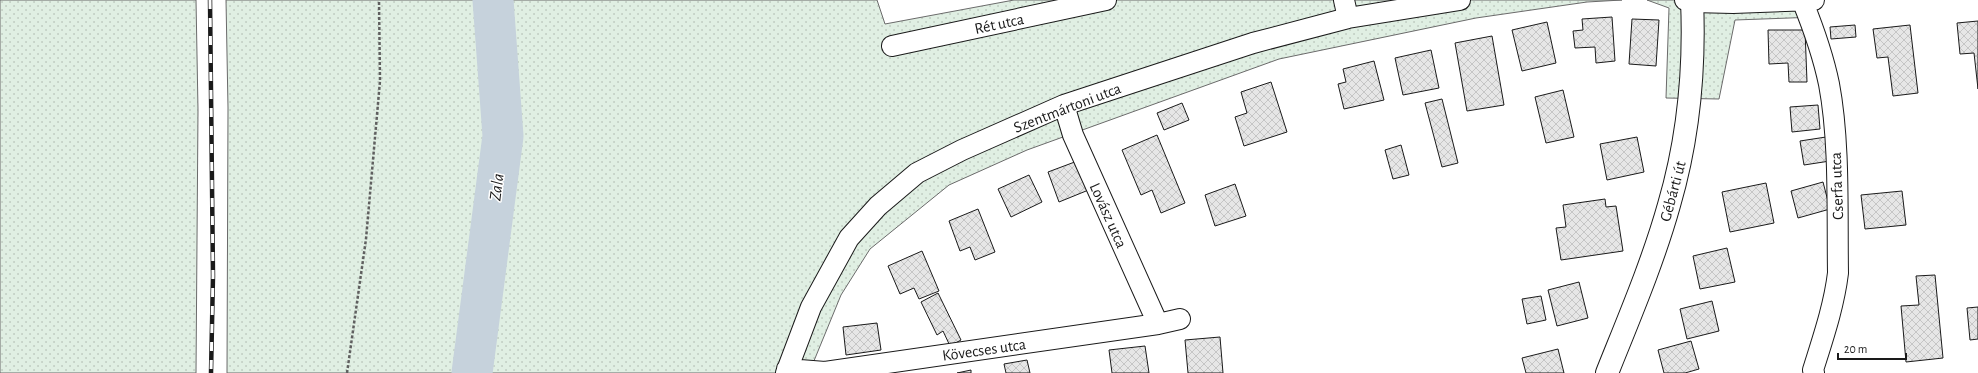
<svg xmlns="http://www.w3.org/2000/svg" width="1978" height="373" font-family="'Alegreya Sans',sans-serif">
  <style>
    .grass { fill: url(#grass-dots); stroke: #6a6a6a }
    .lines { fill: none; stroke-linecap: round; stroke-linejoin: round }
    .river { stroke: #c6d2dc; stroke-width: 41 }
    .building { fill: url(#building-cross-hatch); stroke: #1a1a1a }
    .minor-casing { stroke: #1a1a1a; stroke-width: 22 }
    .secondary-casing { stroke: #1a1a1a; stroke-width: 24 }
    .path { stroke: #5f5f5f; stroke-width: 2.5; stroke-dasharray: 3 2; stroke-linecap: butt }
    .minor { stroke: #fff; stroke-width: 20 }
    .secondary { stroke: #fff; stroke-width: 22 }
    .rail-casing { stroke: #1a1a1a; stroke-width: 4.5 }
    .rail { stroke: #fff; stroke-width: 3; stroke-dasharray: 9; stroke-linecap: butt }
    .labels { text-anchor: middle; stroke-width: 3; stroke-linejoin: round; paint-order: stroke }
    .street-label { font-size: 16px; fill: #1a1a1a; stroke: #fff }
    .water-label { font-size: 17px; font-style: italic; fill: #1a1a1a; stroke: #fff }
  </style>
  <defs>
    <pattern id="grass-dots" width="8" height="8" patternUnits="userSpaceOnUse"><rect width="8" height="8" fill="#e0efe3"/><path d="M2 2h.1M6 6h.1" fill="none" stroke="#c0ccc2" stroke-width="1.8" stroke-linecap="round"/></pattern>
    <pattern id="building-cross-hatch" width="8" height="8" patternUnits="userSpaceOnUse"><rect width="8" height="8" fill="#e6e6e6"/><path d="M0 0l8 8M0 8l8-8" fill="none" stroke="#c5c5c5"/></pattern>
  </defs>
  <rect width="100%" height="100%" fill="#fff"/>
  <path class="grass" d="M0,0H196L198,110L196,373H0Z
    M226,0H877L885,24L1014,0H1622L1587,2L1476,18L1279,59L1027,150L949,185L870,249L841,295L809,373H227L228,108Z
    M1647,0H1811L1817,17L1735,20L1719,99L1666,98L1669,8Z"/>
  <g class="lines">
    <path class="river" d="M472,373L503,136L493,0"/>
  </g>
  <path class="building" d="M1612,17L1615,61L1596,63L1595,47L1575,48L1573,31L1583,30L1582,19Z
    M1632,19L1659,20L1656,66L1629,64Z
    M1978,21V89L1974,53L1960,54L1957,23Z
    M1547,22L1556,63L1522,71L1512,30Z
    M1855,25L1856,37L1831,39L1830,27Z
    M1910,25L1918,93L1893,96L1888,57L1877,58L1873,29Z
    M1768,30H1805L1807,82H1789L1788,63L1769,64Z
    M1492,36L1504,105L1467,111L1455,43Z
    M1431,50L1439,88L1403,95L1395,58Z
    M1374,61L1384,100L1344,109L1338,84L1346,82L1343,69Z
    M1271,82L1287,132L1244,146L1235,117L1247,113L1241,92Z
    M1563,90L1574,137L1546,143L1535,97Z
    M1442,99L1458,163L1442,167L1425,103Z
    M1182,103L1189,120L1164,130L1157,113Z
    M1818,105L1820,129L1792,132L1790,107Z
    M1157,135L1185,203L1161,213L1152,190L1141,195L1122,150Z
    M1637,137L1644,172L1607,180L1600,144Z
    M1826,137L1830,161L1804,165L1800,141Z
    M1401,145L1409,175L1393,179L1385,150Z
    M1080,160L1091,189L1059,202L1048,172Z
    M1029,175L1042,202L1011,217L998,189Z
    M1823,182L1830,209L1798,218L1791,191Z
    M1766,183L1774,223L1730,232L1722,192Z
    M1235,184L1246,216L1215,226L1205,195Z
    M1902,191L1906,225L1865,229L1861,195Z
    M1605,199L1606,207L1616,206L1623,251L1561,260L1556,228L1566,227L1563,205Z
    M978,209L995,252L975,260L970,247L960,251L949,221Z
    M1727,248L1735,282L1700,289L1693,256Z
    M922,251L939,291L919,299L914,288L900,294L888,266Z
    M1935,275L1943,358L1906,362L1901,306L1919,305L1916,276Z
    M1579,282L1588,318L1557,326L1548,290Z
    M938,293L961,340L950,346L943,331L937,335L921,302Z
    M1541,296L1546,320L1527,324L1522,299Z
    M1712,301L1719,331L1687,339L1680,309Z
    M1978,307V339L1970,340L1967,308Z
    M877,323L881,350L846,355L843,327Z
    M1220,337L1223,373H1188L1185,340Z
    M1691,341L1699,369L1685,373H1664L1658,350Z
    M1145,346L1149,373H1112L1109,350Z
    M1558,349L1564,373H1526L1522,358Z
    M1027,360L1030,373H1006L1004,364Z
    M971,370V373H957Z"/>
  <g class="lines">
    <defs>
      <path id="minor" d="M1344,0L1348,18
        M1685,0L1692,2L1733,3L1814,0
        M1802,0C1813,27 1823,55 1829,84C1840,142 1837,213 1838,273C1834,306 1823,338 1813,370L1814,373
        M892,46L1106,0
        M1064,105L1073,135L1158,324
        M787,369L825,372L1158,324L1180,319
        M786,373L811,307L849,238L878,206L917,173L962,150L1064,105L1253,43L1348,18L1460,0"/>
      <path id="secondary" d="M1607,373C1629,318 1653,262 1669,205C1688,140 1695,68 1692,0"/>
    </defs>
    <use href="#minor" class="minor-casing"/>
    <use href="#secondary" class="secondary-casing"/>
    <path class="path" d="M347,373L366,239L380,81L379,0"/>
    <use href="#minor" class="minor"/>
    <use href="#secondary" class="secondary"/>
    <defs>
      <path id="rail" d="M210,0L213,276L211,373"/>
    </defs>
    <use href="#rail" class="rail-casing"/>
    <use href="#rail" class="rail"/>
  </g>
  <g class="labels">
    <g class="street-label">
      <text transform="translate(999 23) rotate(-12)" y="6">Rét utca</text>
      <text transform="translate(1067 107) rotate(-21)" y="6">Szentmártoni utca</text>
      <text transform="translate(1836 186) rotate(-92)" y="6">Cserfa utca</text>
      <text transform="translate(1672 191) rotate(-75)" y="6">Gébárti út</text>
      <text transform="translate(1109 215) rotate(66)" y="6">Lovász utca</text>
      <text transform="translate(984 349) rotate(-8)" y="6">Kövecses utca</text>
    </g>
    <g class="water-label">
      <text transform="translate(496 187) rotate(-83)" y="6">Zala</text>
    </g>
  </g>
  <path d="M1838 353v6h68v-6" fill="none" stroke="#1a1a1a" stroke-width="2"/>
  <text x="1844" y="353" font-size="12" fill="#1a1a1a" stroke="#ffffff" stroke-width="3" paint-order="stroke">20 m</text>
</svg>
